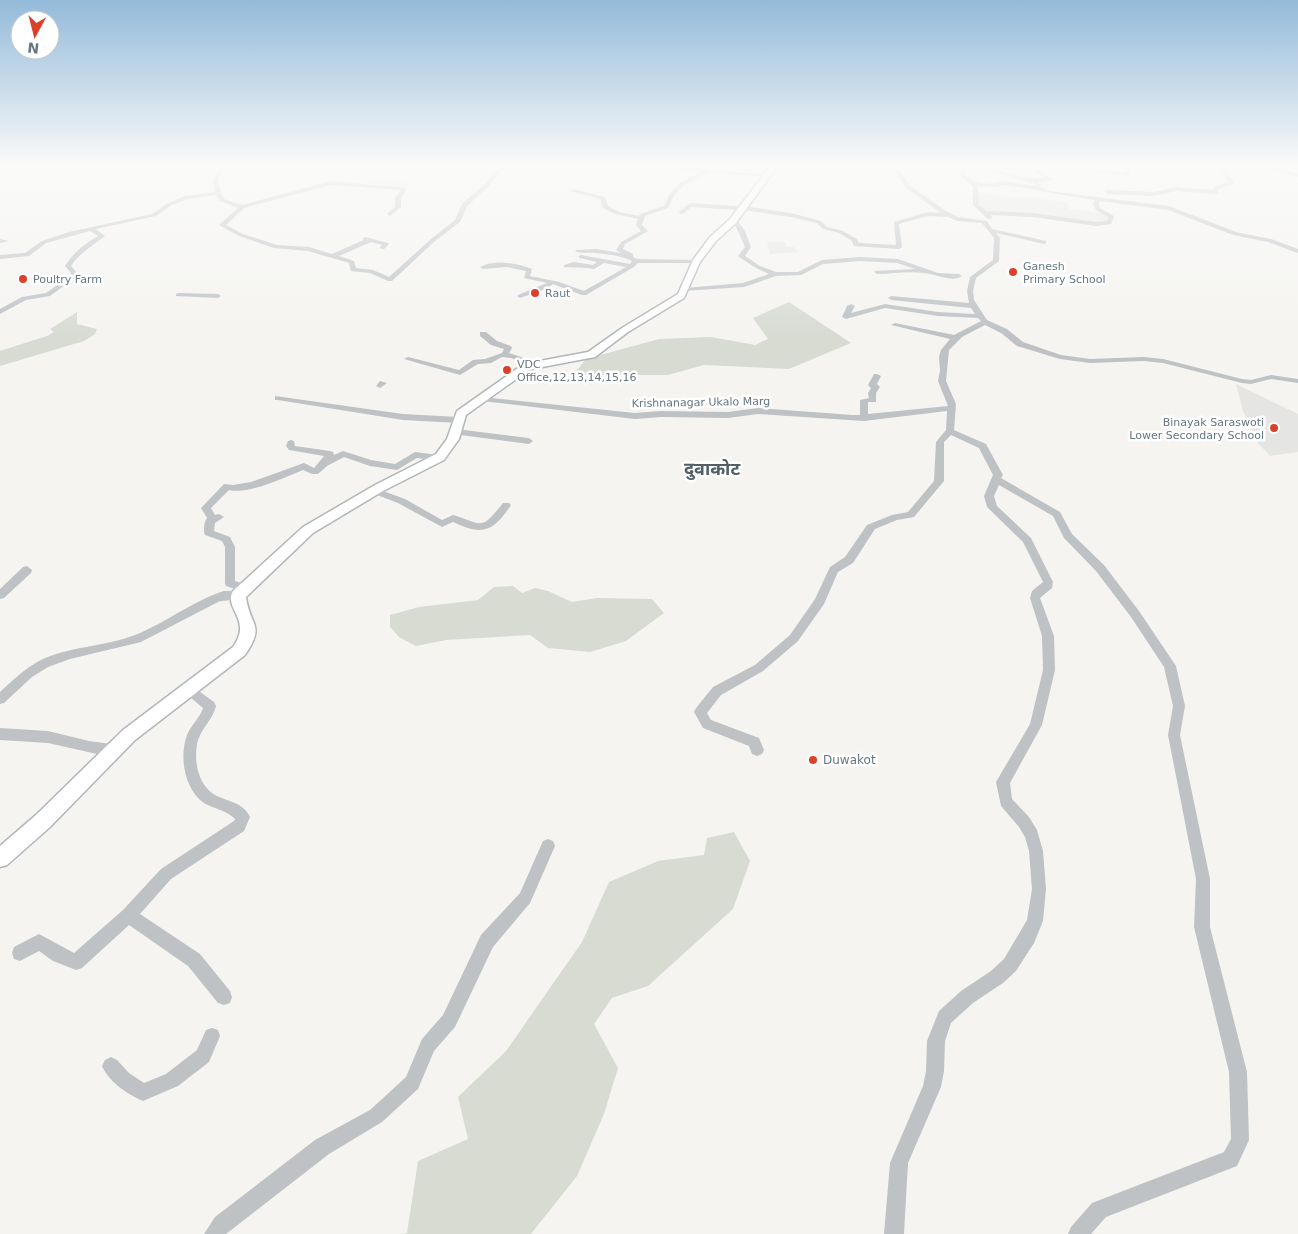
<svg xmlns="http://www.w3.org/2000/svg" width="1298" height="1234" font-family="'DejaVu Sans','Noto Sans Devanagari',sans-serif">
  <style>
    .built { fill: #e5e6e4 }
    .green { fill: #d7dbd2 }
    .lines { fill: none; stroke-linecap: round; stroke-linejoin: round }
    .major-casing { stroke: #b1b6b9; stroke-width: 3 }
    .minor { fill: #bec2c5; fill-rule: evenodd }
    .major { fill: #fff; fill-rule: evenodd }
    .poi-dot { fill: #da412b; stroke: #fff; stroke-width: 2 }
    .labels { text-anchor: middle; stroke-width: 5; stroke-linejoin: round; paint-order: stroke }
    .far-poi-label { font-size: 11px; fill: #657781; stroke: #fff; text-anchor: start }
    .far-street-label { font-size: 11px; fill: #657781; stroke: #fff }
    .poi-label { font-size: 12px; fill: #657781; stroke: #fff; text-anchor: start }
    .district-label { font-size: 18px; font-weight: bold; fill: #526066; stroke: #fff }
  </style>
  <rect width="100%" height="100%" fill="#f5f4f1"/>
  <path class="built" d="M373,179L413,183L404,188L365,184Z
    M976,191L1005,197H1028L1068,202L1069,209L1106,214L1109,216L1106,224L987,213L977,207Z
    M767,242H785L786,247H794L798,252L770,254Z
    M1236,384L1298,414V452L1270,456L1258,443L1243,411Z"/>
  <path class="green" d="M789,302L851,343L789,369L704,365L668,375H573L586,359L659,339L711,337L755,345L768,339L753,318Z
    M77,312V324L97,329L95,334L84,341L0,366V351L47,336L54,332L50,329Z
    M513,586L522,593L535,588L548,591L572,602L597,598L652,599L664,613L626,641L590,652L548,648L530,635L446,640L416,646L399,637L390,627V615L419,607L478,600L494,587Z
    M734,832L750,861L733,909L648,986L612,998L594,1024L618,1068L604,1114L577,1176L531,1234H402L407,1233L418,1161L468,1139L458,1097L506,1051L582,942L609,882L658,861L704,855L707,838Z"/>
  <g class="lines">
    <defs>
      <path id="major" d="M772,164H779L736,223L716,241L700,262L684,298L628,332L595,357L532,369L526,372L466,415L459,439L444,460L383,491L313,533L246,597C250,627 266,624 245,655L135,740L50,827L7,865L0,867V846L36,815L123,730L233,647C253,619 223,609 233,591L303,527L375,485L436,454L447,439L457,411L518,368L529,363L588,352L622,328L678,294L693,260L710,237L730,219Z"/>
    </defs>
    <use href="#major" class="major-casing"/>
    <path class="minor" d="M226,164H231L219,176L218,184L224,199L242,205L331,181L407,188L401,198V207L390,216L387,214L395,207V198L401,190L331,185L244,208L226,225L243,234L277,245L309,247L332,254L364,240L362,239L365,237L388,243L389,244L384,249L379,248L382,245L371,242L339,256L354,261L356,268L373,270L389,277L431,239L455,220L462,204L486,183L493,173L506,164H512L497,175L490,185L467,206L460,222L435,241L392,281H388L370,273L351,271L349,263L308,251L274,248L239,236L219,225L238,208L220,201L216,195L188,199L172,205L156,216L96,229L105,236C93,246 80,252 71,266L77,273L75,278L50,296L26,300L0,314V309L22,297L46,293L70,276L71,273L65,266C73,253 84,244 98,236L90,231L46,243L29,256L0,259V255L25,253L42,241L69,232L152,214L168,203L185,196L215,192L213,180L218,171Z
      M661,164L707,169L717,164H723L714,170L771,175L768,177L709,172L684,185L675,194L668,208L645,216L642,225L648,231L625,244L623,249L633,254V257L637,259L696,260L699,262L698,263H638L634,267L586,295H582L553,284L548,288L520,298L517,296L518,295L547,283L524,278L526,271L507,267L483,269L480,267C494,259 518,263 532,269L530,276L559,282L584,291L626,267L604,263L594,269C583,267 574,268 564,267V265L574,262L593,265L597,262L579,258V256L581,255L630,264L632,261C622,256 608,254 595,253C588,252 581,254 575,251L576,250L596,249L621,253L616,250L621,242L641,231L636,225L638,219L615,214L603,208L600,199L570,191L573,189L605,197L608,206L619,212L639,216L640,214L664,206L670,193L680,183L702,172L685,171Z
      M891,164H896L910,186L946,211L958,217L987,221L992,229L1046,241V243L1044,244L996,233L1000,238L999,261L976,278L973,291L974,300L987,320L1007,329L1023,342L1061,355L1090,359L1144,357L1163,359L1242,379L1251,380L1271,375L1298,379V383L1271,379L1251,384L1242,383L1163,363L1144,361L1090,363L1060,359L1017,346L1001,333L985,325L962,337L949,350L946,381L956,404L954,430L986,444L1003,475L1001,478L1060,512L1072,534L1104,565L1139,611L1176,666L1185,706L1180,735L1210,879V927L1247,1072L1249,1140L1237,1166L1106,1217L1091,1234H1068L1071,1227L1092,1203L1224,1152L1231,1139L1229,1072L1194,927L1196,879L1168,735L1173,706L1164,667L1131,617L1096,571L1064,538L1053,516L999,485L994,496L997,506L1031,538L1053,582L1052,588L1040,598L1054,636L1055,670L1042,725L1010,783L1012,799L1029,817L1037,830L1043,851L1046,889L1043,921L1034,943L1016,971L1003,983L973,1003L951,1023L945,1041L944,1071L941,1087L908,1163L904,1234H884L890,1163L923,1086L926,1071L927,1041L939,1011L961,991L991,971L1004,959L1027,920L1032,889L1029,851L1025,837L1019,827L1001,806L996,782L1030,724L1043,670L1042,636L1030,598L1032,591L1043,582L1023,542L987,507L984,496L993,475L979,448L951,435L944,442V481L914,517L897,520L875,529L853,563L838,572L824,604L798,641L763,671L721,695L707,713L711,720L759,738L764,750L762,754L757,756L752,754L749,746L703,728L694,712L696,708L713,687L755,665L790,635L815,599L830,567L845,557L867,525L892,515L908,512L934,481L936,442L946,430L947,411L864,421L758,414L728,418L661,417L635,419L482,401L478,399L482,397L635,413L661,411L728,412L758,408L852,415H860V400L869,398L868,393L871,388L868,385L874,374H877L881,376L877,384L880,387L876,393V402H868V414L948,406L938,381L940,371L939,357L941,350L950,339L891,325L895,323L954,335L981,321L978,318L938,316L885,308L846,319L842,317L847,306L851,304L855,306L851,313L885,304L938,312L975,314L971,308L891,300L888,298L891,296L969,303L967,291L970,277L993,260L994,238L982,223L957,221L948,217L928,216L899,224L902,247L899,249L854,246L852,241L839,233L823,229L817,223L791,217L751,211L691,207L683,214L678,213L690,203L751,207L791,213L821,221L827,227L843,231L857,239L859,243L896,245L894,222L928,212L941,213L906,188Z
      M966,164H971L964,173C972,184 989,186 1002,181L1036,186L1035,184L993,172L986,164H991C1004,177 1027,178 1044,178L1035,171L1038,169L1044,175L1056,180L1038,182L1041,187L1048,191L1169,206L1236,232L1271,239L1298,249V253L1268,242L1233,235L1168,210L1100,201L1099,204L1100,208L1114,216L1111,224L1096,226L1033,217L990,215L993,218L988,219L973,205V187L958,173ZM1003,185C1034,189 1064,196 1095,200L1093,204L1096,210L1108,217L1107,221L1096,222L1033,213L986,211L979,205L978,186L998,187Z
      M1120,164H1126L1130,167V176L1075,170L1078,168L1125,173V169Z
      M1213,164L1267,166L1298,173V177L1267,169L1223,166L1235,183L1219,189V192L1216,194L1176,191L1154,196L1108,194L1105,192L1108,190L1154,192L1176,187L1213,190L1214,187L1229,182L1218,166Z
      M731,220C743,220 747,237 751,247L745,256L760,266L776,272H798L822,260L860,257L898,259L938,273L959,274L962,276C952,283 936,274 924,273C909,271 892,274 877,274L874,272L875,271L915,269L897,263L860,261L823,264L801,275L776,276L744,287L683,291L682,290L685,288L743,283L769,274L756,268L739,257L738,256L745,247L736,227L731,222Z
      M0,239L9,241L0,243Z
      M178,293L218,294L221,296L218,298L176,296V294Z
      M480,332H486L497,341L511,346L512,348L509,353L527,359L531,368L530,370H524L521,362L511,358L502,357L491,363L478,364L460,375L404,359L408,357L459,370L473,360L485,359L502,353L504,349L491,345L480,336Z
      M380,381L387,383L380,388L376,386Z
      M275,396L403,414L458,417L462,420L458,423L403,420L278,400H275Z
      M456,429L529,438L533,441L529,444L453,434L452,432Z
      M291,440L294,441L295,446L330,451L333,452L334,455L343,451L371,460L395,464L415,452L438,455L443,458L438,461L417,458L397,470L370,466L344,457L327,466L318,474H312L303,470C285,477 249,495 229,490L211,508L215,515L219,514L224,517L215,523L214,531L230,537L235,547V581L248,585L249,588L244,592L226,586L225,583V547L222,541L205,535C203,531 204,522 207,518L201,508L224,484L233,485L251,482L304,463L314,468L324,456L289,450L286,446L288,441Z
      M375,488L405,499L442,520L453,515C483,524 480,532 503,503H509L511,505C493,532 483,536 453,522L442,527L398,503L372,493V489Z
      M27,566L32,570L31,573L4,598L0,599V589L23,567Z
      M224,591H238L243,595C239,602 226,599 218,602L141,642L70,659L48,667L32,677L4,703L0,704V692C12,681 24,669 39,661C69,646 104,647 135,635C166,623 192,601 224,591Z
      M189,684L214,702L216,706C213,720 200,729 197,744C194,762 198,785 215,795C228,802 243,802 250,817L244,831L171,879L140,914L200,954L230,991L232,997L230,1003L224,1005L218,1003L188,966L129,925L82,968L76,970L53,961L39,951L20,961L14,959L12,953L14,947L39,934L74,953L123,910L161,869L234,821L235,819C226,810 214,809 204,803C184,789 179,756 187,735C191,725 200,718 203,708L185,693L183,689L185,685Z
      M0,728L48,731L89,741L119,745L121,749L119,753L114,755L97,754L48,743L0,740Z
      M548,839L553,841L555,846L530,903L493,947L455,1027L434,1051L418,1089L382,1122L329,1154L226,1234H204L215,1217L315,1140L370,1110L406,1077L422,1039L443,1015L481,935L520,893L543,841Z
      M212,1028L218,1030L220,1036L209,1062L178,1086L143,1101C127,1094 109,1082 102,1066L105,1060L111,1057L117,1060L129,1073L144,1083L166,1074L197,1050L206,1030Z"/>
    <use href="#major" class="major"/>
  </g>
  <linearGradient id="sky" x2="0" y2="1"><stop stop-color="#94bada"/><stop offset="0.49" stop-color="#fafaf9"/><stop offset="1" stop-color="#fafaf9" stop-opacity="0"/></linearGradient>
  <rect width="1298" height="337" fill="url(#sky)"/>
  <g class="poi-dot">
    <circle cx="1013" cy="272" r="5"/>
    <circle cx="23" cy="279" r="5"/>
    <circle cx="535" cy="293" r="5"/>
    <circle cx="507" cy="370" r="5"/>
    <circle cx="1274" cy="428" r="5"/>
    <circle cx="813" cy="760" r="5"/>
  </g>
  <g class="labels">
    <g class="far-poi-label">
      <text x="1023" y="270">Ganesh<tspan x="1023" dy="13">Primary School</tspan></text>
      <text x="33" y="283">Poultry Farm</text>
      <text x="545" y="297">Raut</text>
      <text x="517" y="368">VDC<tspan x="517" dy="13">Office,12,13,14,15,16</tspan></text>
      <text x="1264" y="426" text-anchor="end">Binayak Saraswoti<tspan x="1264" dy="13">Lower Secondary School</tspan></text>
    </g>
    <g class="far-street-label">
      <text transform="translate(701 402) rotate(-1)" y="4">Krishnanagar Ukalo Marg</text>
    </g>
    <g class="poi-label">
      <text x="823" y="764">Duwakot</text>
    </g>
    <g class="district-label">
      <text x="712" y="475">दुवाकोट</text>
    </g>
  </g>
  <g transform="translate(35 35) rotate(187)"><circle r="24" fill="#ffffff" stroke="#c1c9cd"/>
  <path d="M0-4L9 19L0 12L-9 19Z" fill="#da412b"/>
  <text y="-8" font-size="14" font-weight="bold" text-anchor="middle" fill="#657781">N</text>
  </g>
</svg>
